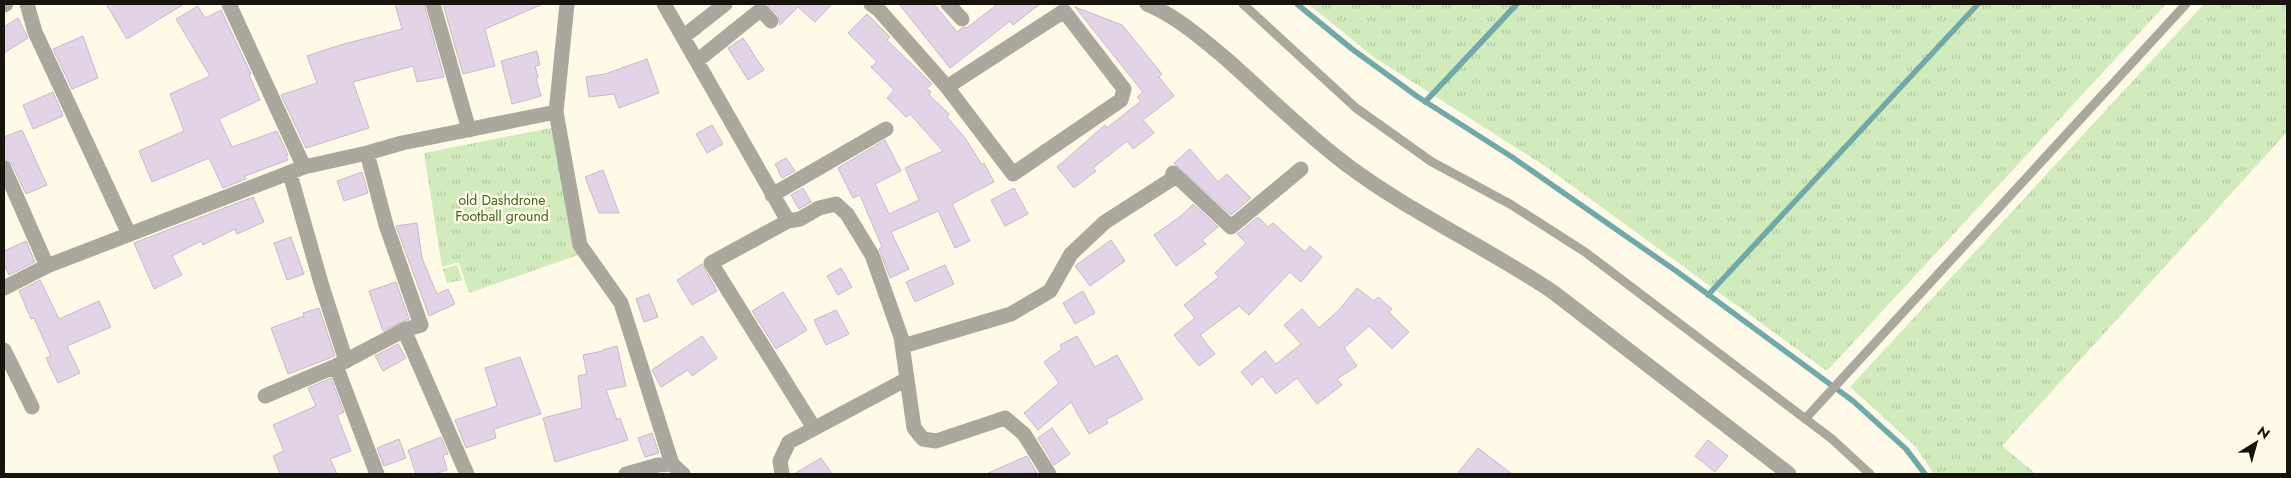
<svg xmlns="http://www.w3.org/2000/svg" width="2291" height="478" font-family="Jost,sans-serif">
  <style>
    .grass { fill: url(#grass-tufts) }
    .lines { fill: none; stroke-linecap: round; stroke-linejoin: round }
    .stream { stroke: #6faaa8; stroke-width: 5.5 }
    .building { fill: #e3d3e6; stroke: #c8b8ca }
    .service { stroke: #aaa79d; stroke-width: 9 }
    .minor { stroke: #aaa79d; stroke-width: 15 }
    .labels { text-anchor: middle; stroke-width: 5; stroke-linejoin: round; paint-order: stroke }
    .park-label { font-size: 14px; fill: #3f6417; stroke: #fefae7 }
  </style>
  <defs>
    <pattern id="grass-tufts" width="24" height="20" patternUnits="userSpaceOnUse" patternTransform="scale(1.25)"><rect width="24" height="20" fill="#d1ebbd"/><path d="M3 7l-1-3M5 7V3M7 7l1-3M15 17l-1-3M17 17v-4M19 17l1-3" fill="none" stroke="#b3c9a1"/></pattern>
  </defs>
  <rect width="100%" height="100%" fill="#fefae7"/>
  <path class="grass" d="M1308,4H2166L1827,371L1545,166L1375,58Z
    M2204,4H2287V132L2002,446L2036,474H1934L1915,446L1850,387Z
    M556,127L581,254L469,293L459,262L442,267L424,153Z
    M457,265L462,280L447,283L443,269Z"/>
  <g class="lines">
    <path class="stream" d="M1297,4L1352,49L1418,97L1512,157L1679,273L1853,401L1906,449L1925,474
      M1425,102L1517,4
      M1708,295L1978,4"/>
  </g>
  <path class="building" d="M106,4H184L127,39Z
    M395,4H424L444,77L417,82L413,66L353,82L369,128L306,148L281,95L317,83L307,56L340,45L402,29Z
    M443,4H543L485,29L495,66L463,74Z
    M767,4H832L815,22L798,7L780,25L778,15Z
    M899,4H934L957,32L962,28L968,27L998,4H1040L1013,25L1010,21L950,68Z
    M198,6L205,18L221,10L251,74L249,75L260,100L219,119L232,147L277,131L288,155H286L288,160L245,176L246,179L223,188L209,158L152,182L139,151L184,131L170,94L210,76L176,19Z
    M1075,7L1122,25L1162,74L1159,77L1174,96L1143,120L1154,133L1133,149L1127,141L1093,168L1096,171L1074,188L1057,167L1105,125L1107,128L1141,101L1137,97L1143,92Z
    M867,14L890,37L887,40L932,84L927,88L931,92L929,95L949,114L947,117L965,138L982,165L984,163L994,182L952,204L970,241L955,248L938,211L891,232L909,269L890,278L879,249L882,247L860,195L853,198L838,168L885,140L901,171L875,184L889,214L919,200L905,168L943,151L910,114L906,117L887,98L894,90L871,67L877,62L848,33Z
    M18,18L28,38L4,53V27Z
    M83,36L98,78L72,89L53,49Z
    M743,38L764,70L748,80L728,48Z
    M537,51L540,65L535,66L538,77L536,78L541,96L512,104L501,61Z
    M647,59L659,93L619,108L614,94L589,97L586,77L605,74Z
    M53,92L63,116L33,129L23,105Z
    M712,125L723,144L707,153L696,134Z
    M22,130L47,185L26,194L12,164L4,159V137Z
    M1190,149L1218,182L1227,174L1251,198L1231,215L1174,163Z
    M786,158L795,171L782,178L775,164Z
    M603,170L619,213H599L585,177Z
    M362,172L368,193L344,201L337,181Z
    M803,188L811,202L799,209L791,195Z
    M1014,188L1028,214L1005,226L991,200Z
    M253,197L264,222L237,234L235,229L203,245L201,241L172,256L182,275L154,289L134,243Z
    M1193,204L1218,227L1202,240L1206,244L1176,266L1154,235L1181,216Z
    M1258,217L1268,227L1273,223L1305,252L1310,246L1322,257L1301,282L1290,272L1249,315L1239,306L1200,335L1215,354L1199,366L1174,335L1195,318L1184,305L1219,277L1215,273L1246,243L1237,234Z
    M417,223L422,258L437,294L448,289L455,304L429,316L396,226Z
    M291,237L304,274L287,280L274,243Z
    M1111,240L1125,261L1090,286L1075,266Z
    M26,241L35,262L9,275L4,264V251Z
    M702,264L717,291L692,305L677,280Z
    M945,265L954,284L915,302L906,282Z
    M841,268L852,287L838,295L827,276Z
    M40,280L59,319L99,301L111,327L67,346L80,373L58,383L46,358L51,356L34,318L31,319L19,291Z
    M396,282L409,319L383,331L369,291Z
    M1357,288L1374,301L1378,297L1392,309L1389,312L1409,332L1392,349L1369,326L1344,348L1357,366L1337,379L1342,385L1317,404L1297,378L1276,394L1262,376L1252,385L1241,372L1265,351L1276,364L1301,344L1284,325L1302,309L1319,328L1338,311Z
    M1083,291L1095,313L1075,324L1063,303Z
    M783,292L807,330L776,349L752,311Z
    M649,294L658,317L644,322L636,299Z
    M319,308L335,356L288,374L271,328L304,316L303,313Z
    M836,310L849,334L826,345L814,320Z
    M702,336L717,358L692,376L688,370L661,387L652,370Z
    M1077,336L1095,367L1117,355L1143,399L1106,420L1108,423L1089,434L1071,402L1038,430L1024,413L1059,383L1044,362L1062,349L1060,345Z
    M398,344L406,358L383,371L375,356Z
    M617,346L626,386L606,390L617,420L620,418L628,440L555,462L543,418L582,408L578,376L587,374L583,355L603,351V350Z
    M520,357L541,414L494,429L496,438L466,448L455,420L497,406L485,368Z
    M331,378L344,412L337,415L351,451L330,459L337,474H280L273,456L284,451L273,425L316,406L308,388Z
    M1052,428L1070,454L1054,465L1038,438Z
    M652,433L659,453L645,457L638,438Z
    M441,437L448,454L443,455L447,470L435,474H416L408,450Z
    M399,439L406,458L384,466L377,448Z
    M1708,440L1728,456L1715,472L1695,456Z
    M1478,448L1512,474H1457Z
    M1027,456L1037,473L986,474Z
    M821,458L832,474H794Z"/>
  <g class="lines">
    <path class="service" d="M1243,4L1356,108L1432,162L1510,204L1585,252L1832,439L1870,474
      M1805,419L2186,4"/>
    <path class="minor" d="M27,4L35,32L129,234
      M229,4L304,167
      M433,4L469,130
      M664,4L788,221L800,219L819,208L836,204L847,214L872,255L901,337L914,428L923,439L936,441L1005,418L1024,434L1049,474
      M871,4L879,10L947,87L1013,174L1121,100L1124,89L1064,11L947,87
      M948,4L962,19
      M1147,4C1176,16 1200,37 1224,57C1265,93 1303,132 1347,165C1411,213 1486,247 1553,292L1789,474
      M4,5L6,4
      M683,37L725,4
      M697,61L759,11L763,12L771,21
      M556,112L580,245L621,303L672,464
      M367,153L386,225L421,325L404,330L467,474
      M4,168L47,266
      M290,174L321,283L346,361
      M772,195L886,129
      M788,221L711,263L814,428
      M4,288L47,266L304,167L367,153L402,143L556,112L567,4
      M903,346L1011,314L1050,291L1071,254L1105,222L1172,179L1173,173L1231,227L1301,169
      M4,350L32,407
      M336,366L377,474
      M265,396L336,366L404,330
      M626,474L658,465L672,464L683,474
      M782,474L780,461L789,442L907,379"/>
  </g>
  <g class="labels">
    <g class="park-label">
      <text x="502" y="205">old Dashdrone<tspan x="502" dy="16">Football ground</tspan></text>
    </g>
  </g>
  <rect width="2291" height="478" fill="none" stroke="#16140c" stroke-width="10"/>
  <g transform="translate(2256 443) rotate(37)" stroke="#fefae7" stroke-width="4" paint-order="stroke">
  <path d="M0-4L9 19L0 12L-9 19Z" fill="#16140c"/>
  <text y="-8" font-size="14" font-weight="bold" text-anchor="middle" fill="#16140c">N</text>
  </g>
</svg>
